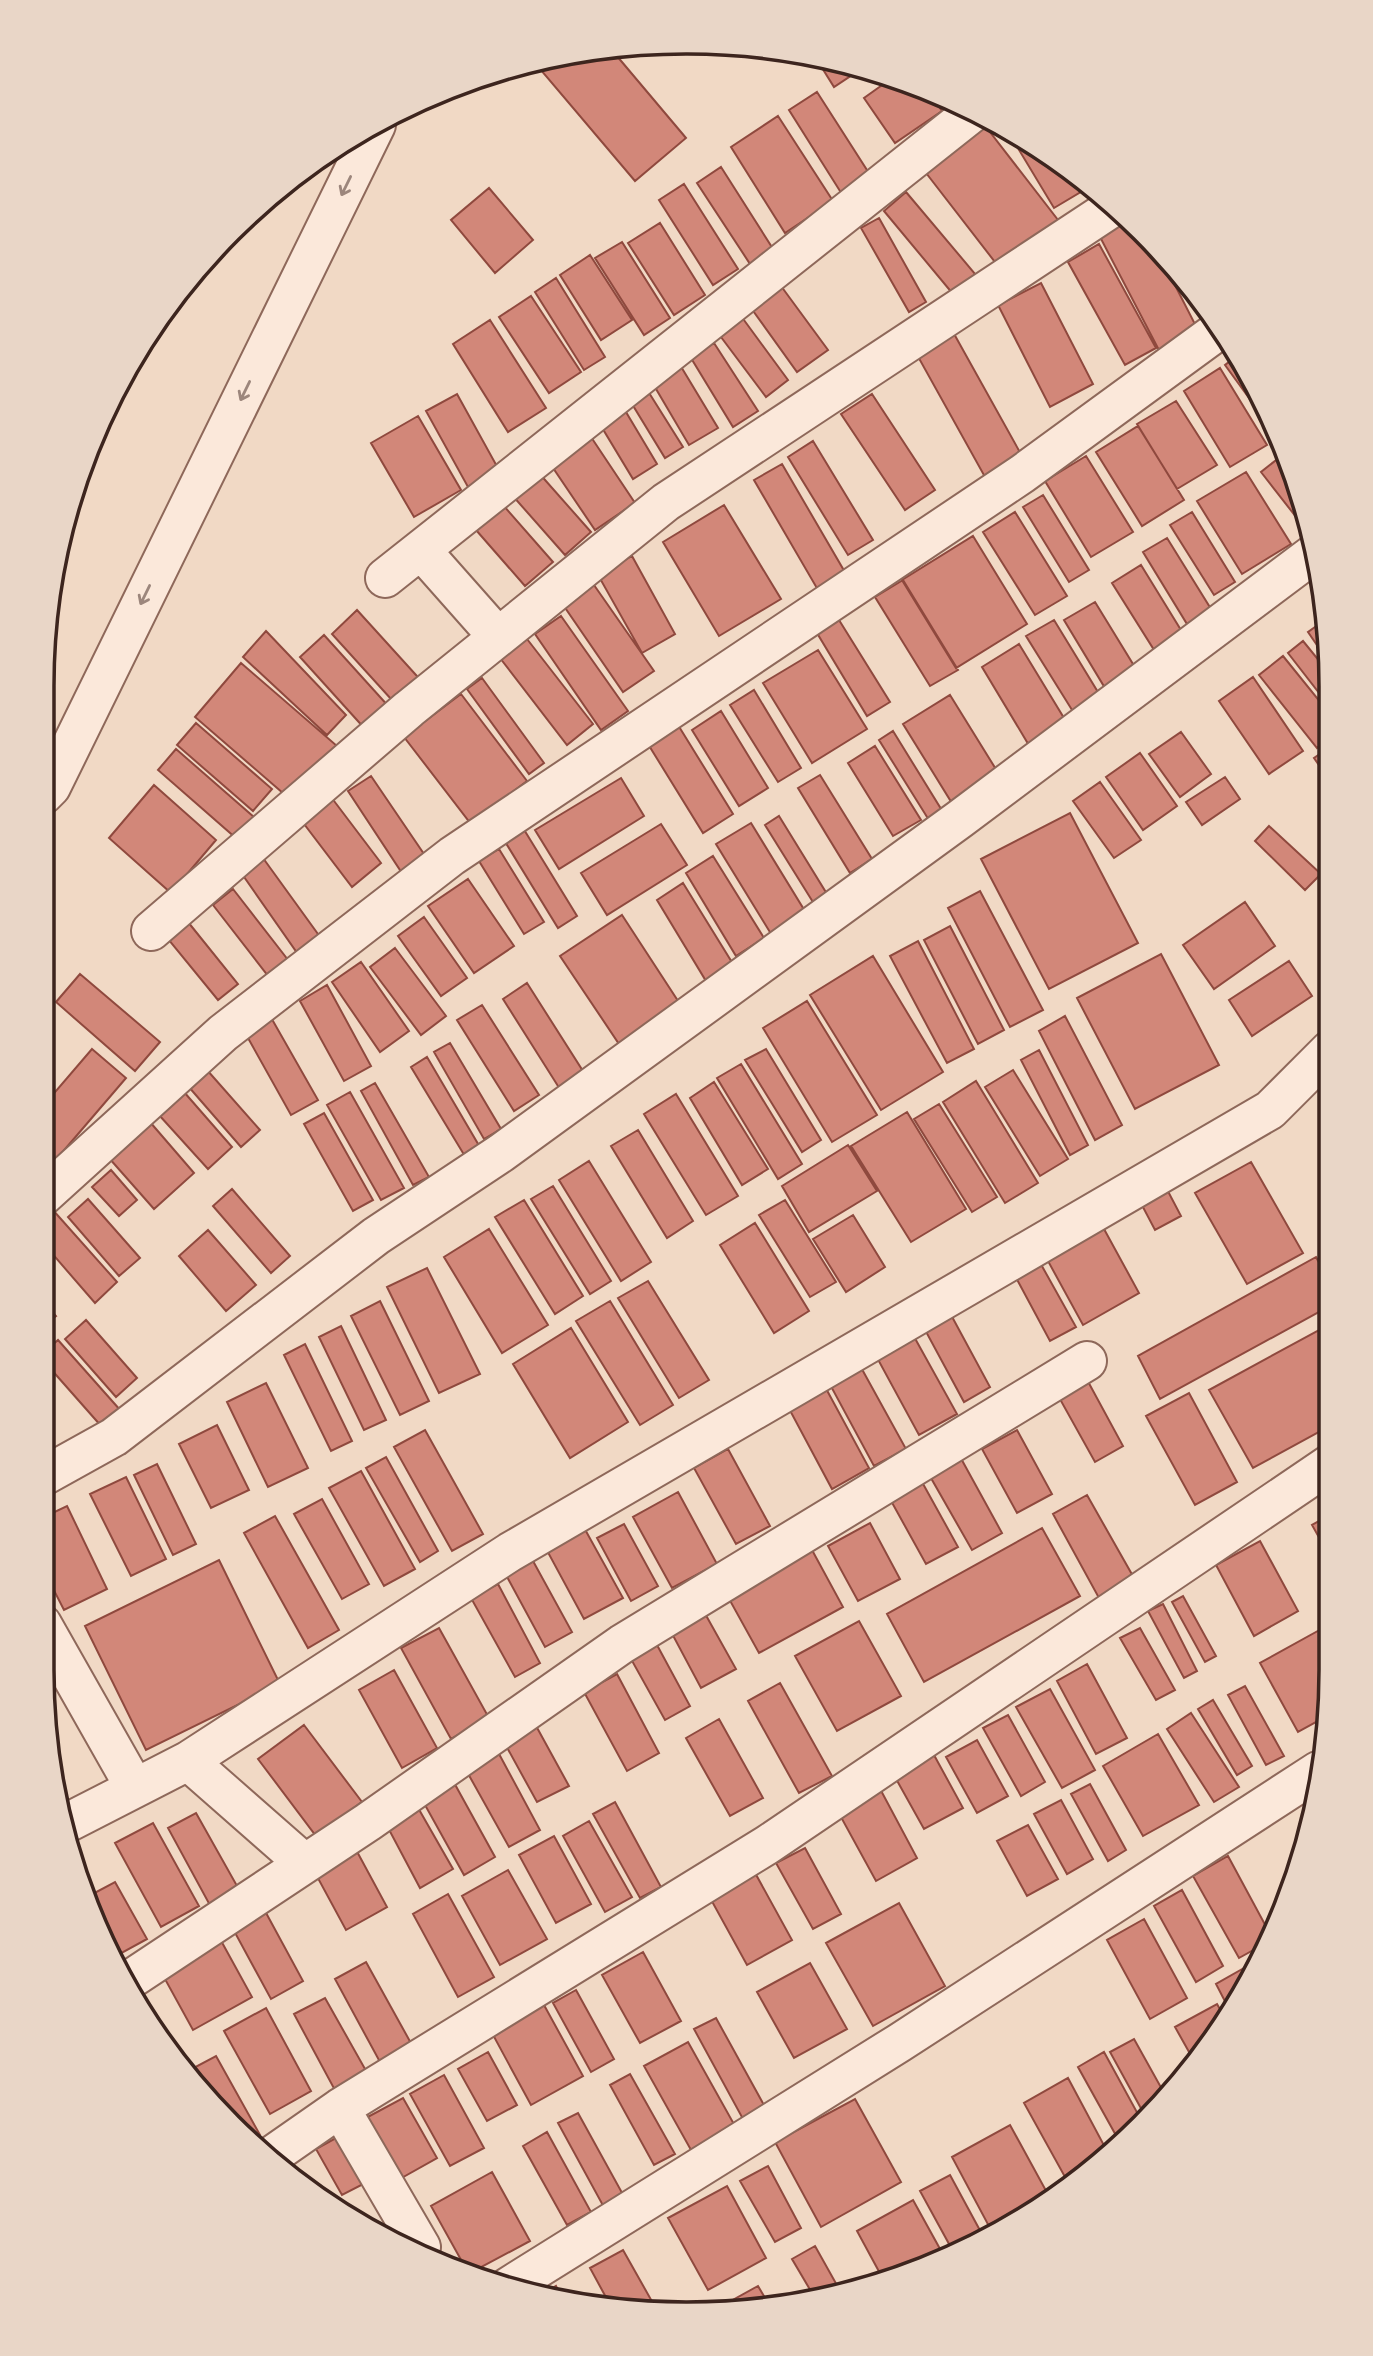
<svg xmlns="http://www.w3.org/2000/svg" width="1373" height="2356" font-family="Georgia,serif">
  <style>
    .building { fill: #d28779; stroke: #8f493e; stroke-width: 2 }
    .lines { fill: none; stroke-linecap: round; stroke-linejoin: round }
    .minor-casing { stroke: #8e685a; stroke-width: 42 }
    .minor { stroke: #fbe8da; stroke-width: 38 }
    .oneway { stroke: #9c867c }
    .rim { fill: none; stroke: #3d251e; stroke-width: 3.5 }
  </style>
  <rect width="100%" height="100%" fill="#f1d9c5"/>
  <path class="building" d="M611,49L686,138L635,181L540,69L560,54Z
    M814,55L861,69L834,87Z
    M892,78L927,89L942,111L895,143L864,98Z
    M817,92L874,181L845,199L789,110Z
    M778,116L833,201L785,233L731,147Z
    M983,123L1065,229L1005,275L923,169Z
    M1007,130L1044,150L1089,187L1054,208Z
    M721,167L775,252L752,267L697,183Z
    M684,184L738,269L713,285L659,200Z
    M489,188L533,240L495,273L451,220Z
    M906,192L981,281L958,300L884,211Z
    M879,218L926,302L909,312L861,228Z
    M1129,220L1156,248L1200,334L1161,354L1099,235Z
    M660,223L705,295L674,315L628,243Z
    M622,242L670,318L644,335L595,258Z
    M1099,244L1156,348L1125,365L1068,262Z
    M590,255L632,320L601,340L560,275Z
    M556,278L605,357L584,370L535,292Z
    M1041,283L1093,384L1050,407L998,305Z
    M781,286L828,350L797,372L751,308Z
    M531,296L581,372L549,393L499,317Z
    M741,316L788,380L766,397L718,333Z
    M490,320L546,408L508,432L453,344Z
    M953,332L1022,456L985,477L916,353Z
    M714,343L758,411L733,427L691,358Z
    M1238,355L1244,364L1273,431L1225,365Z
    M677,360L718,428L689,445L649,377Z
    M1220,368L1267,445L1230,467L1184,391Z
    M646,388L683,447L665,458L629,399Z
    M457,394L499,470L468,487L426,411Z
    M872,394L935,490L905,510L841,414Z
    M1176,401L1217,465L1177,489L1137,424Z
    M620,402L657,464L633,479L595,416Z
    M418,416L461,490L414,517L371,443Z
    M1138,426L1184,500L1142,526L1096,452Z
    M587,431L635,503L595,530L547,459Z
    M813,441L873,540L848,555L788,457Z
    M1285,453L1297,480L1307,531L1261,472Z
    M1086,456L1133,532L1091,557L1045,481Z
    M782,464L846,574L818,590L754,480Z
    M538,472L591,532L565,555L512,495Z
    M1246,472L1291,544L1242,574L1197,501Z
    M1043,495L1089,570L1069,582L1023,507Z
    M503,505L553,562L525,586L476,530Z
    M724,505L781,599L719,636L663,542Z
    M1015,512L1067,596L1035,615L983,532Z
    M1192,512L1235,582L1214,595L1170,525Z
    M973,536L1027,624L956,668L902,580Z
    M1167,538L1211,609L1187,624L1143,552Z
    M632,556L675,634L642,653L598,575Z
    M1141,565L1184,635L1156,653L1112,583Z
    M587,575L654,671L623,692L557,596Z
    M903,580L958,670L930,686L875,597Z
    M1095,602L1136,669L1105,688L1064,620Z
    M357,610L426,686L401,710L332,634Z
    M561,616L628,711L601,730L535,634Z
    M839,620L890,702L867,716L817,633Z
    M1054,620L1104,702L1077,718L1026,636Z
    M1325,620L1330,644V664L1308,632Z
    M266,631L346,715L327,735L243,657Z
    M324,635L390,708L366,730L300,657Z
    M527,639L593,724L567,745L500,658Z
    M1303,641L1330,674V707L1288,653Z
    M1019,644L1067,723L1030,747L982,667Z
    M818,650L867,729L812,763L763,683Z
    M1283,656L1330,714V737L1317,748L1259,675Z
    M241,663L337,746L291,800L195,717Z
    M1253,677L1303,751L1269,774L1219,701Z
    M482,678L544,763L529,774L467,689Z
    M754,690L801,768L778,782L730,705Z
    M461,694L527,781L471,824L404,737Z
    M950,695L1002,779L955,808L903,724Z
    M721,711L768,788L739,806L692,730Z
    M196,723L272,789L253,811L177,745Z
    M678,725L733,814L703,833L648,744Z
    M893,731L946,817L932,825L879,740Z
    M1181,732L1211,774L1180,797L1149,754Z
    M875,746L921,820L893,836L848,763Z
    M1330,747V781L1314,758Z
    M176,749L255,818L237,839L158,770Z
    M1140,753L1177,806L1143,830L1106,777Z
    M820,775L872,859L850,873L798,788Z
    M371,776L426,857L402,873L348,791Z
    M1225,777L1240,799L1202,825L1186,802Z
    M621,778L644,816L559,869L535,830Z
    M1100,782L1141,840L1114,858L1073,801Z
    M154,785L216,840L171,893L109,838Z
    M328,793L381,863L352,887L298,816Z
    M1070,813L1138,943L1049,989L981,859Z
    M779,816L835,907L821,915L765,825Z
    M751,823L811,921L776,942L716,844Z
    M661,824L687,865L607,915L581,873Z
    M1269,826L1321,874L1305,890L1255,841Z
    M523,828L577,916L558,928L504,840Z
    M499,849L544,922L524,934L479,861Z
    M713,856L764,938L736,956L686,873Z
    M263,858L323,941L300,957L242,874Z
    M468,879L514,946L474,973L428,906Z
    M683,883L733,964L706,981L657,900Z
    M233,889L292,965L272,981L213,905Z
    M980,891L1043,1010L1010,1027L948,908Z
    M1245,902L1275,946L1214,989L1183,945Z
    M622,915L680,1004L619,1044L560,956Z
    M424,917L467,978L441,996L398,936Z
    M188,922L238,984L218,1000L168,939Z
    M950,926L1004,1030L978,1044L924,940Z
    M918,941L974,1049L947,1063L890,956Z
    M395,948L446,1016L421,1035L370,967Z
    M1161,954L1219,1065L1135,1109L1077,998Z
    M873,956L943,1072L881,1110L810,995Z
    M1289,961L1312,996L1252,1036L1229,1000Z
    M361,962L409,1031L380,1052L332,982Z
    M80,974L160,1042L135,1071L56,1002Z
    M527,983L588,1079L563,1094L503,999Z
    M327,985L371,1066L344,1081L300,1001Z
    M807,1001L877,1115L832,1142L763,1028Z
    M482,1005L539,1095L514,1111L457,1020Z
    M269,1014L318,1100L291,1115L243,1029Z
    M1065,1016L1122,1125L1095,1140L1039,1031Z
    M450,1043L501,1129L484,1139L434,1052Z
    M92,1049L126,1078L48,1169L43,1165V1106Z
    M766,1049L821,1140L802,1152L745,1060Z
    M1039,1050L1088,1145L1070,1155L1021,1060Z
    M427,1057L481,1149L466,1158L411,1067Z
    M741,1064L802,1164L778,1179L717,1078Z
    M207,1070L260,1130L241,1147L188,1086Z
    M1013,1070L1068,1159L1040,1176L985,1087Z
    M976,1081L1038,1183L1005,1203L943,1102Z
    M714,1082L768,1169L742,1185L690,1098Z
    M375,1083L429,1177L413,1185L361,1091Z
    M184,1092L232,1147L208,1169L159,1115Z
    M350,1092L404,1188L381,1200L327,1105Z
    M676,1094L738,1196L706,1215L644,1114Z
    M939,1104L997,1197L972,1212L914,1119Z
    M907,1112L966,1209L911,1242L851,1146Z
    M324,1113L373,1200L353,1211L304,1124Z
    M150,1122L194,1173L154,1209L109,1158Z
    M638,1130L693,1221L667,1238L611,1146Z
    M848,1145L877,1191L809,1232L782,1186Z
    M589,1161L651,1262L621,1281L559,1180Z
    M1251,1162L1303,1253L1247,1284L1195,1193Z
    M111,1170L137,1200L119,1216L92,1187Z
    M1161,1178L1181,1216L1155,1230L1135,1192Z
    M553,1186L611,1281L590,1294L531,1199Z
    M232,1189L290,1256L271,1273L213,1206Z
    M88,1199L140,1258L119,1276L68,1217Z
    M524,1200L583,1296L555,1314L495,1217Z
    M785,1200L836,1282L810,1297L759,1215Z
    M52,1209L117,1282L95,1303L43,1243V1218Z
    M853,1215L885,1267L846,1292L813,1239Z
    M755,1223L809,1311L774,1333L720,1245Z
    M489,1229L548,1325L502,1353L444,1257Z
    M1104,1229L1139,1293L1083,1325L1048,1261Z
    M208,1230L256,1285L226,1311L179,1256Z
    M1316,1257L1330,1283V1306L1160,1399L1138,1356Z
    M1038,1259L1076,1327L1050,1341L1013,1272Z
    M427,1268L480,1374L439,1393L387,1287Z
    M648,1281L709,1380L679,1398L618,1298Z
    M43,1301L56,1316L42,1327Z
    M380,1301L429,1401L400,1415L351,1316Z
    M610,1301L673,1405L640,1425L576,1321Z
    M950,1313L990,1387L964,1402L924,1328Z
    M86,1320L137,1378L116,1397L65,1339Z
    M341,1326L386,1420L364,1430L319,1337Z
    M571,1328L628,1422L570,1458L513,1364Z
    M1319,1330L1330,1350V1426L1253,1468L1209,1390Z
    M912,1333L957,1414L919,1435L875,1354Z
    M58,1340L121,1411L102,1427L42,1359V1354Z
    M305,1344L352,1441L331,1451L284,1355Z
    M858,1362L906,1449L874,1466L827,1379Z
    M1085,1376L1123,1446L1095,1462L1056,1392Z
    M266,1383L308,1468L268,1487L227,1402Z
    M823,1383L869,1468L832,1489L786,1403Z
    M1189,1393L1237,1482L1195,1505L1146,1416Z
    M217,1425L249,1490L211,1508L179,1444Z
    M42,1426L58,1458L42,1466Z
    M425,1430L483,1534L452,1551L394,1447Z
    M1017,1430L1052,1494L1017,1513L982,1449Z
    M728,1449L770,1526L736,1544L694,1468Z
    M958,1453L1002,1533L972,1550L927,1471Z
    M386,1457L438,1551L420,1562L366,1468Z
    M157,1464L196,1544L173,1555L134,1475Z
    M361,1471L415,1569L384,1586L329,1488Z
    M126,1477L166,1559L131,1576L90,1494Z
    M922,1482L958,1547L926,1564L890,1499Z
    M678,1492L717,1564L672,1588L633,1517Z
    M1087,1495L1134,1578L1099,1598L1053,1514Z
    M322,1499L369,1584L342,1599L294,1514Z
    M67,1506L107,1589L64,1610L42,1567V1518Z
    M1330,1515V1557L1312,1525Z
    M275,1516L339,1630L308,1648L244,1533Z
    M870,1523L900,1579L858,1601L828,1546Z
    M582,1524L623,1598L584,1619L544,1545Z
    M624,1524L658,1586L631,1601L597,1538Z
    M1042,1528L1080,1596L924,1682L887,1614Z
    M1260,1541L1298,1611L1254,1636L1216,1565Z
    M812,1550L843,1607L759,1653L728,1597Z
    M219,1560L280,1684L146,1750L85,1626Z
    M533,1561L572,1632L545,1647L506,1575Z
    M498,1584L540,1663L515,1677L471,1598Z
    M1183,1596L1216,1656L1205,1662L1172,1602Z
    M1163,1604L1197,1671L1184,1678L1148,1611Z
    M703,1610L736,1669L701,1688L669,1628Z
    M859,1621L901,1696L837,1731L795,1656Z
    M1325,1627L1330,1635L1329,1715L1298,1732L1260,1663Z
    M439,1628L489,1718L451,1739L401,1648Z
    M1140,1628L1175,1690L1156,1700L1120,1638Z
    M657,1645L690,1706L665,1720L631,1659Z
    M1087,1664L1127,1738L1096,1754L1057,1681Z
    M394,1670L437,1748L402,1768L359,1690Z
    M617,1674L659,1753L627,1771L584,1692Z
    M780,1683L832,1776L799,1793L748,1701Z
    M1245,1686L1284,1756L1266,1765L1228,1695Z
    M1050,1689L1095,1770L1062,1788L1016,1707Z
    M1213,1700L1252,1766L1237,1775L1198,1709Z
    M1191,1713L1239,1787L1214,1802L1167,1729Z
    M1008,1715L1045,1782L1021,1796L983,1728Z
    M719,1719L763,1798L730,1816L686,1738Z
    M535,1724L569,1786L537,1802L504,1742Z
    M304,1725L362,1802L316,1836L258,1759Z
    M1158,1734L1199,1805L1143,1836L1103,1766Z
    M977,1740L1008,1796L977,1813L946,1757Z
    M498,1752L540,1830L509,1847L466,1770Z
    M934,1755L963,1808L924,1829L895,1777Z
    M452,1779L495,1857L464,1875L420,1796Z
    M1090,1784L1126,1850L1108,1861L1071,1794Z
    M878,1785L917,1858L876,1881L836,1808Z
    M1061,1800L1093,1859L1067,1874L1034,1814Z
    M615,1802L661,1887L640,1898L593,1814Z
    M417,1806L453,1869L420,1888L386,1824Z
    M196,1813L241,1893L212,1909L168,1828Z
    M589,1821L632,1897L605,1912L563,1836Z
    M153,1823L199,1906L161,1927L115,1843Z
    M1028,1825L1058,1879L1027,1896L997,1841Z
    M554,1836L591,1904L556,1923L519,1855Z
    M354,1846L387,1907L346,1930L313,1869Z
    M805,1848L841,1914L813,1929L776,1863Z
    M1228,1856L1269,1932L1264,1944L1239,1958L1193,1876Z
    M508,1870L547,1939L500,1965L462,1896Z
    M754,1871L792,1940L747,1965L709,1896Z
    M115,1882L147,1939L118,1955L87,1897Z
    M1182,1890L1223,1966L1196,1982L1154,1906Z
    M448,1894L494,1977L458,1997L413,1914Z
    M899,1903L945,1986L873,2026L826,1943Z
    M265,1911L303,1981L271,1999L233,1929Z
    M1144,1919L1187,1998L1150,2019L1107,1940Z
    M219,1937L252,1997L193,2030L160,1970Z
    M643,1952L681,2021L640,2043L602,1975Z
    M366,1962L412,2045L380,2062L335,1979Z
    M810,1963L847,2029L794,2058L757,1992Z
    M1244,1968L1248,1975L1230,2011L1216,1984Z
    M576,1990L614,2059L591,2072L553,2003Z
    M325,1998L369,2076L337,2094L294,2014Z
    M1217,2004L1226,2020L1193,2059L1175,2027Z
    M544,2005L583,2076L531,2105L492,2033Z
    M266,2008L311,2091L270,2114L224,2031Z
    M716,2018L765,2107L743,2119L694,2029Z
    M1134,2039L1163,2091L1143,2112L1110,2052Z
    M688,2042L735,2126L691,2150L644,2066Z
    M488,2052L517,2105L487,2121L458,2069Z
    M1104,2052L1139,2116L1118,2139L1078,2067Z
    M216,2056L260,2135L256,2138L186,2072Z
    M630,2074L675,2154L654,2165L610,2085Z
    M444,2075L484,2148L450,2166L410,2094Z
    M1068,2078L1107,2151L1079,2181L1070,2186L1024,2103Z
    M403,2098L437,2158L398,2180L364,2119Z
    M855,2099L901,2182L821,2227L775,2142Z
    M578,2113L626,2200L606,2211L558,2123Z
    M1010,2125L1050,2198L991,2230L952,2157Z
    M547,2132L591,2212L567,2225L523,2146Z
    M345,2133L371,2180L342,2195L316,2149Z
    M768,2166L801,2228L775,2242L740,2181Z
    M492,2172L530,2241L474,2271L465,2267L431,2206Z
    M950,2175L983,2236L954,2253L920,2191Z
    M727,2186L766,2258L708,2290L668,2218Z
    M913,2200L945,2258L933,2265L882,2277L857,2231Z
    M815,2246L838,2287L812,2293L792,2259Z
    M623,2250L654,2305L608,2301L590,2268Z
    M556,2286L561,2296L542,2294Z
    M758,2286L768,2303L728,2313L713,2311Z"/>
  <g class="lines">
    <defs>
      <path id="minor" d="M421,550L498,637
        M385,578L973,112
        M43,795L51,787L376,125
        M151,931L409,709L666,502L1113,207
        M43,1196L223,1033L452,856L1022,474L1219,330
        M42,1477L114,1437L376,1236L501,1153L960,819L1312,555
        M42,1624L135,1788
        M188,1761L303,1862
        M67,1823L188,1761L510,1552L1270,1110L1330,1050
        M131,1979L368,1822L622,1644L1087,1361
        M340,2108L421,2247
        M274,2154L340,2108L767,1845L1330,1464
        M508,2287L899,2043L1318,1771"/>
    </defs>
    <use href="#minor" class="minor-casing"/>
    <use href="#minor" class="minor"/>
  </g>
  <defs><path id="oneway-shaft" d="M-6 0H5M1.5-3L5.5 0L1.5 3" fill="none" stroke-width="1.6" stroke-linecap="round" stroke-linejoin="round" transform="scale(1.75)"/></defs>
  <g class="oneway">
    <use href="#oneway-shaft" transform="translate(346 186) rotate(116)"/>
    <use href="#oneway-shaft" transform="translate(245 391) rotate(116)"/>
    <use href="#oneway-shaft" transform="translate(145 595) rotate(116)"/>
  </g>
  <path d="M0 0H1373V2356H0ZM686 54H687A632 632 0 0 1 1319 686V1670A632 632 0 0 1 687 2302H686A632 632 0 0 1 54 1670V686A632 632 0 0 1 686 54Z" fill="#e9d6c7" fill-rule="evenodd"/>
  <path class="rim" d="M686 54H687A632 632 0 0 1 1319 686V1670A632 632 0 0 1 687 2302H686A632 632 0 0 1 54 1670V686A632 632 0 0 1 686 54Z"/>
</svg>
